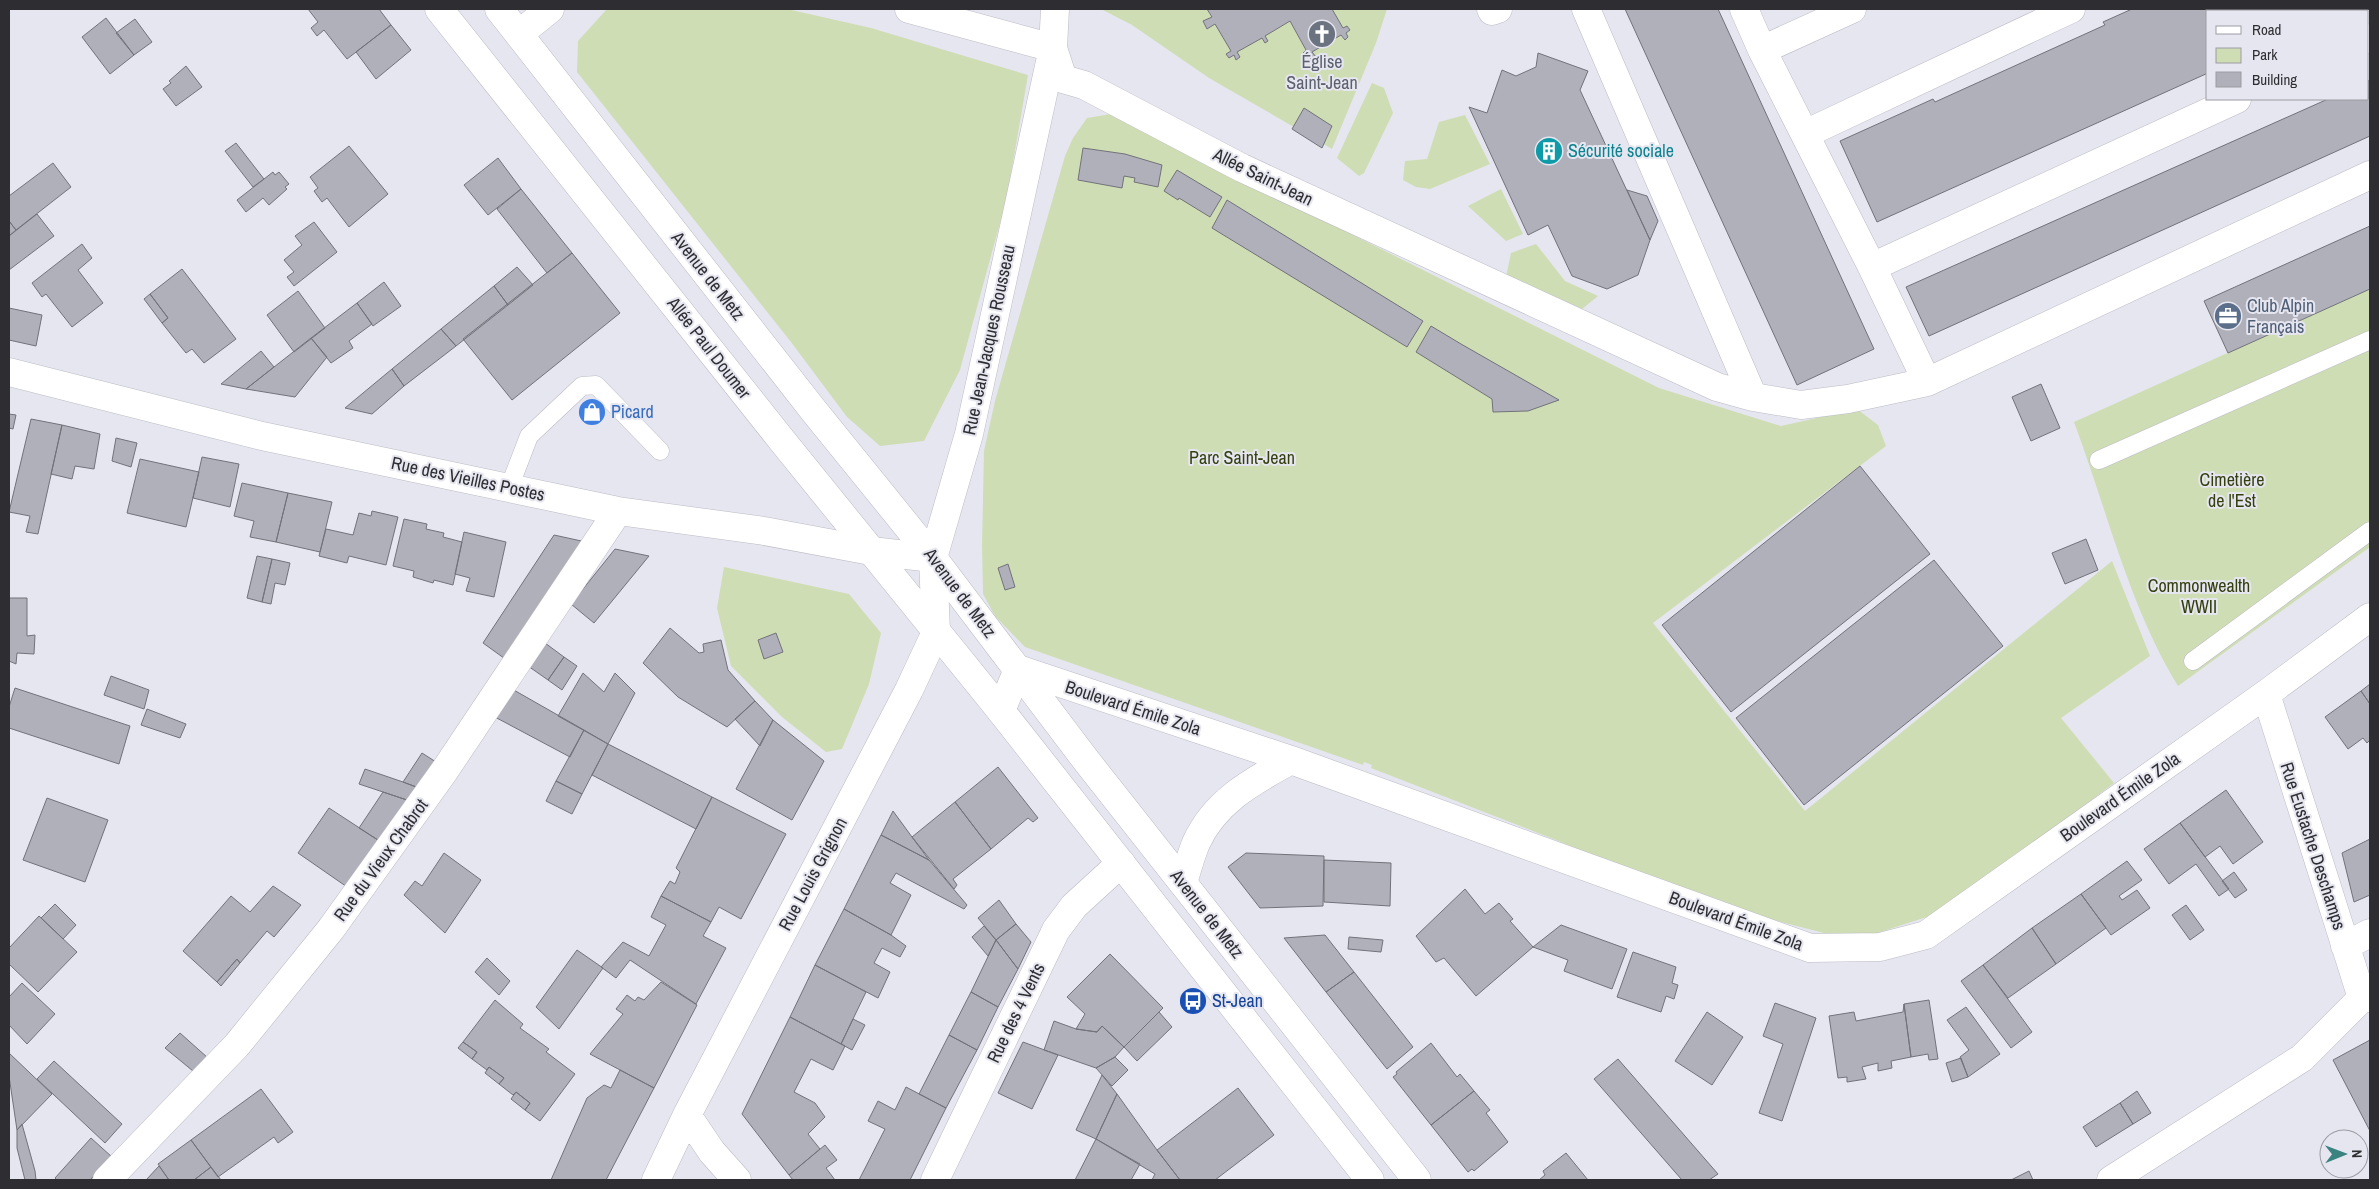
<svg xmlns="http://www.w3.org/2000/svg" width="2379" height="1189" font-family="'Archivo Narrow',sans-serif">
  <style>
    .green { fill: #cfddb4 }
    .building { fill: #b0b0ba; stroke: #72727b }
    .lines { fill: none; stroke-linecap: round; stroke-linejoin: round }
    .lane-casing { stroke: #bbbbc5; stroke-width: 19 }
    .street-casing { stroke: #bbbbc5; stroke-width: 29 }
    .primary-casing { stroke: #bbbbc5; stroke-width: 29 }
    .lane { stroke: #fff; stroke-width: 18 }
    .street { stroke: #fff; stroke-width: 28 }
    .primary { stroke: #fff; stroke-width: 28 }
    .labels { text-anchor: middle; stroke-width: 4; stroke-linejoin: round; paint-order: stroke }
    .worship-label { font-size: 18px; fill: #5b616d; stroke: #e6e6f0 }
    .culture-label { font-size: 18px; fill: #0d838f; stroke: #e6e6f0; text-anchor: start }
    .street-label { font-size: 18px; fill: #2e2e32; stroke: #e6e6f0 }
    .service-label { font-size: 18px; fill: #4e5e75; stroke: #e6e6f0; text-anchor: start }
    .shop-label { font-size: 18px; fill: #366cbe; stroke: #e6e6f0; text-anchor: start }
    .park-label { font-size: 18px; fill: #33400e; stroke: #e6e6f0 }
    .transit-label { font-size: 18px; fill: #164399; stroke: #e6e6f0; text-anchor: start }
  </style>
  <rect width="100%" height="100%" fill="#e6e6f0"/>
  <path class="green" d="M607,9H787L871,28L1028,75L1007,197L960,370L924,441L880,446L847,417L791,342L577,72L578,41Z
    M1101,9H1207L1212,17L1203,22L1208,29L1215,24L1231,51L1226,54L1229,58L1234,55L1236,60L1240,57L1237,52L1262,38L1265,43L1268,41L1265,36L1290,21L1306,50L1303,53L1306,56L1309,55L1311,60L1315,57L1312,52L1341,35L1345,40L1348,37L1346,33L1350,30L1347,26L1343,28L1332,9H1387L1376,43L1332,149L1209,78L1132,25Z
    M1372,83L1384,88L1393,113L1364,173L1359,176L1337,158Z
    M1111,114L1659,388L1781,426L1857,409L1878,425L1886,446L1653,623L1805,811L2112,561L2150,656L2061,718L2114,783L1961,898L1936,914L1874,934L1824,933L1753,915L1605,861L1556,840L1371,768L1372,765L1364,762L1363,765L1025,647L995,616L983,594L982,546L984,451L995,401L1065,156L1073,138L1087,118Z
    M1465,115L1490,164L1430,189L1416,187L1403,180L1405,161L1427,159L1439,122Z
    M1501,189L1523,234L1506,241L1468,206Z
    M1536,244L1565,281L1598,296L1582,309L1506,277L1511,253Z
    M2370,289V547L2178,686C2129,606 2107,510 2074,422Z
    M724,567L849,594L881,633L869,684L842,749L826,752L782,717L731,666L717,608Z"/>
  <path class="building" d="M308,9H379L391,25L347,59L324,30L317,36L311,28L318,22Z
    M1207,9H1332L1343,28L1347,26L1350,30L1346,33L1348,37L1345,40L1341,35L1312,52L1316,57L1311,60L1309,55L1306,56L1303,53L1306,50L1290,21L1265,36L1268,41L1265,43L1262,38L1237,52L1240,57L1236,60L1234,55L1229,58L1226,54L1231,51L1215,24L1207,29L1203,21L1212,17Z
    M1625,9H1718L1874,349L1797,385Z
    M2132,9H2351L2345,11H2208V73L1877,222L1840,141L1933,99L1935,102L2105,25L2103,22Z
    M106,18L134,55L110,74L82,37Z
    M135,19L152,42L134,55L116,33Z
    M391,25L411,50L376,79L356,52Z
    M1538,53L1588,71L1580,90L1650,240L1638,275L1607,289L1572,276L1548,225L1528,235L1469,107L1487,113L1502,70L1516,76L1536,67Z
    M186,66L202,87L176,106L163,89L171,83L169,81Z
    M2370,80V136L1929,336L1906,287L2328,99H2368V81Z
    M1304,108L1332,126L1322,148L1292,129Z
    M236,143L264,179L253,187L225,151Z
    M349,146L388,194L349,227L327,198L322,202L314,191L318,188L310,177Z
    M1083,148L1125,154L1162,165L1158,187L1134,182L1135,178L1124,176L1122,188L1078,180Z
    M498,158L521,189L488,215L464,185Z
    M53,163L71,187L16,230L9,221V196Z
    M1177,170L1222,197L1210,217L1179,198L1178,200L1164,191Z
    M273,172L275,175L279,172L289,184L285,187L287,189L269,205L263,198L246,212L237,200Z
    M521,189L572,253L547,273L497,209Z
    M1627,190L1647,196L1658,221L1650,240Z
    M1227,200L1423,321L1407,347L1212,228Z
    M37,214L54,236L9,270V236Z
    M9,221L16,230L9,236Z
    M314,222L337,252L294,286L287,277L294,272L284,260L302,245L295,236Z
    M2370,226V289L2228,353L2204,301Z
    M82,244L92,258L78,270L103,303L72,327L46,294L42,297L32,283Z
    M572,253L620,313L512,400L463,339Z
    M517,267L533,285L508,305L494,286Z
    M182,269L236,339L204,363L192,349L186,353L162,323L168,318L150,294Z
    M384,282L401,306L373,326L357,303Z
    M494,286L508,305L456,346L441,329Z
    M298,291L325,328L294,352L267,315Z
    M150,294L168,318L162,323L144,299Z
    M357,303L372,324L349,341L353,348L331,363L311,338Z
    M9,308L42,315L36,346L9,340Z
    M1431,326L1461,344L1559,400L1528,411L1493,412L1492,399L1416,352Z
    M441,329L456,346L404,386L392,369Z
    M311,338L327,357L295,397L246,389Z
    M261,351L274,367L246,389L221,384Z
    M392,369L404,386L372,414L345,408Z
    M2041,384L2060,428L2031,441L2012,397Z
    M9,414L16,415L13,429L9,428Z
    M31,419L62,425L38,534L26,532L30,516L9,512Z
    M62,425L100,434L94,469L75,466L72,479L51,474Z
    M116,438L137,443L131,467L112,461Z
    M202,457L239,464L230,507L193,498Z
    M140,459L199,472L186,527L127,513Z
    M1860,466L1930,554L1731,712L1662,625Z
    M242,483L288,493L276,542L250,537L254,521L234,516Z
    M288,493L332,502L320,552L276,542Z
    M372,511L398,517L386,565L349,556L347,563L319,556L326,529L353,535L359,513L371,516Z
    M404,519L427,524L426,529L444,533L443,537L462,542L453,585L434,580L433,583L413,577L414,571L393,566Z
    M464,532L506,542L494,597L466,591L470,578L455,574Z
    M554,535L586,542L508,661L483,643Z
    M2086,539L2098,570L2065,584L2052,553Z
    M615,549L649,556L594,623L571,604Z
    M257,556L272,559L262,602L247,598Z
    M272,559L290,563L285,585L275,583L271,604L262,602Z
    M1934,560L2003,646L1804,805L1736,718Z
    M1008,564L1015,587L1005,590L998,568Z
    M9,598H27V636L35,635L34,654L17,653L16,664L9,661Z
    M670,628L699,653L704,652L703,644L721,640L728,670L755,701L727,727L678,697L643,663Z
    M776,633L783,652L764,659L758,640Z
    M545,643L564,657L548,680L528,666Z
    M564,657L577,666L562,690L548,680Z
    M583,673L604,692L615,673L635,693L608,744L558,716Z
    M111,676L149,690L144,709L104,695Z
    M2370,684V704L2361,691Z
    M15,688L130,726L119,764L9,728V707Z
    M512,689L584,730L570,757L493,716Z
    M2361,691L2370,704V740L2367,743L2363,738L2348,749L2325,717Z
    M755,701L773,720L760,746L735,719Z
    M147,709L186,724L180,738L141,725Z
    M773,720L824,761L792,820L736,789Z
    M584,730L608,744L582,794L556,781Z
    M608,744L712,797L696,829L592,775Z
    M422,753L436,762L419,788L403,782Z
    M998,767L1038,818L1033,822L1028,818L991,849L955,802Z
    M365,769L403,782L419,788L410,801L359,784Z
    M556,781L582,794L572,814L546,801Z
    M2226,790L2263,842L2233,864L2220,846L2205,857L2180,823Z
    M383,792L410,801L381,842L359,828Z
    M712,797L786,834L741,919L719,907L711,922L661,896L670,881L675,884L680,872L676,868Z
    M47,798L108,820L85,882L23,860Z
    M955,802L991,849L953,879L957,885L954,889L912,837Z
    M329,808L381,842L350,889L298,853Z
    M893,811L912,837L929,860L881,835Z
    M2180,823L2229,889L2219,896L2196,864L2169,884L2144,849Z
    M881,835L929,860L967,905L964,909L896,873L890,883L911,895L891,935L844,909Z
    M2370,839V895L2354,902L2342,853Z
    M444,853L481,880L445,933L404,895L415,881L422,886Z
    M1246,853L1324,856L1323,906L1260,908L1228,867Z
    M1324,860L1391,863L1390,906L1324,902Z
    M2127,861L2142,880L2119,896L2122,900L2137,890L2150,908L2111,935L2081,894Z
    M2234,872L2247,890L2235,898L2222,881Z
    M273,886L301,905L274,937L267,931L240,963L237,959L217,982L183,951L231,896L250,912Z
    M1465,889L1485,914L1499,903L1513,919L1510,921L1533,947L1476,996L1444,958L1436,962L1416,936Z
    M2081,894L2106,928L2056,964L2032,928Z
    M661,896L711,922L703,936L726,948L696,1004L630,960L616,978L601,967L623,942L649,956L666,925L651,917Z
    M999,900L1016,924L996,940L978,918Z
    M55,904L76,925L63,939L41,918Z
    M2186,905L2204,930L2190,940L2172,915Z
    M844,909L891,935L906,946L900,957L882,948L874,963L890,972L878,998L815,965Z
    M39,916L77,952L38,992L9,964V948Z
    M1016,924L1031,942L1018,969L996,940Z
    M1561,925L1627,949L1612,989L1564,971L1568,960L1533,947Z
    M984,926L996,940L988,956L972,937Z
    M2032,928L2056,964L2008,998L1983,965Z
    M1325,935L1354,972L1326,992L1284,938Z
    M1349,937L1383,940L1381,952L1348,949Z
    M996,940L1018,969L998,1007L971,992Z
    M577,950L603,968L559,1029L536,1007Z
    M1633,952L1676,967L1672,983L1678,985L1674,999L1666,996L1661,1012L1617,997Z
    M1110,954L1163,1008L1124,1047L1102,1026L1097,1032L1076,1029L1085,1014L1067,997Z
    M487,958L510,981L499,995L475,972Z
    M237,959L240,963L221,986L217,982Z
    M815,965L866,992L841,1044L790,1017Z
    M1983,965L2032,1032L2011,1048L1961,981Z
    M1354,972L1413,1047L1387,1069L1326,992Z
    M661,982L697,1005L654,1088L590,1054L623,1014L616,1009L627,995L635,1001L638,997L644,1000Z
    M22,983L55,1014L27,1044L9,1025V997Z
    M971,992L998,1007L977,1050L949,1035Z
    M495,1000L523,1024L520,1028L549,1049L546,1052L575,1074L540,1121L525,1110L530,1103L516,1092L513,1095L499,1084L504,1078L489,1067L487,1070L472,1059L477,1052L463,1042Z
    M1929,1000L1938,1059L1929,1060L1928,1054L1911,1057L1904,1004Z
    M1775,1003L1816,1018L1782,1121L1759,1113L1783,1044L1763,1036Z
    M1904,1004L1911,1057L1891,1061L1892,1068L1878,1071V1063L1862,1067L1866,1079L1847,1082V1077L1838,1078L1829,1016L1854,1012L1856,1021L1903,1012Z
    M1966,1007L2000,1054L1968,1077L1960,1057L1969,1050L1947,1020Z
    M1159,1012L1172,1027L1137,1061L1124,1047Z
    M1707,1012L1743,1037L1712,1085L1675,1061Z
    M790,1017L845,1046L833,1070L811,1059L794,1092L815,1103L825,1117L808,1134L820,1149L789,1175L742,1114Z
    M853,1019L865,1025L852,1050L841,1044Z
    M1054,1021L1076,1029L1097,1032L1102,1026L1124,1047L1115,1057L1096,1068L1044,1050Z
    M180,1033L208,1058L193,1071L165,1048Z
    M949,1035L977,1050L946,1108L919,1094Z
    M2370,1040V1131L2333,1060Z
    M463,1042L477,1052L472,1059L458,1048Z
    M1023,1042L1058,1055L1032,1109L998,1093Z
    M1431,1043L1457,1077L1460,1074L1474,1091L1431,1125L1393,1077L1397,1074L1396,1072Z
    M9,1053L52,1094L17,1130L9,1076Z
    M1115,1057L1128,1070L1112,1086L1096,1068Z
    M1961,1058L1968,1077L1952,1082L1946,1063Z
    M1618,1059L1718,1174L1709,1180H1682L1594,1079Z
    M54,1061L122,1124L105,1143L37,1079Z
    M489,1067L504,1078L499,1084L485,1073Z
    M620,1070L654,1088L606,1180H551L587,1098L604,1085L611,1088Z
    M1102,1075L1117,1094L1096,1139L1076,1130Z
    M906,1087L946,1108L910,1180H859L885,1129L868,1121L878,1101L895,1110Z
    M1238,1088L1274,1135L1215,1180H1180L1157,1150Z
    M261,1089L293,1132L278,1143L274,1137L218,1177L191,1140Z
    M1474,1091L1490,1110L1486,1113L1508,1142L1474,1171L1472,1169L1468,1172L1431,1125Z
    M2137,1091L2151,1113L2133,1124L2120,1103Z
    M516,1092L530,1103L525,1110L511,1099Z
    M1117,1094L1157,1150L1180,1180H1152L1155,1174L1096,1139Z
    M2120,1103L2133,1124L2096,1147L2083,1127Z
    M22,1124L35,1171L36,1180H25L17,1148V1130Z
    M91,1138L112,1157L90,1180H57L55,1178Z
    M1096,1139L1140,1164L1131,1180H1075Z
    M191,1140L211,1167L194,1180H169L158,1164Z
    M825,1145L837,1160L826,1168L835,1180H793L789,1175Z
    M1566,1153L1588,1180H1539L1545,1175L1543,1171Z
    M159,1166L169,1180H146Z
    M211,1167L221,1180H194Z
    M2029,1171L2033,1180H2011Z"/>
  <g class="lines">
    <defs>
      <path id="lane" d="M2099,460L2370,340
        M509,488L529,436L582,386L596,385L660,451
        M2193,661L2370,531"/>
      <path id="street" d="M909,9L1053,48
        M1491,9L1492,11L1498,9
        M1586,9L1753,397
        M1744,9L1762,50L1872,267L1927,382L2370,175
        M519,34L550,9
        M2368,39L2370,38
        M1053,48L1063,79L1084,85L1242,168L1717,387L1753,397L1801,405L1848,399L1927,382
        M1762,50L1852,9
        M1805,134L2071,9
        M1872,267L2237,99
        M9,372L262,436L618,511L764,531L871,551L933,558
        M2266,694L2362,998
        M1001,711L1018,669L1291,760L1810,948L1880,947L1926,935L2266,694L2370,617
        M1183,883C1187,870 1191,855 1196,843C1215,801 1253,781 1291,760
        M2345,946L2370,933
        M687,1115L712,1152L737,1180
        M107,1180L237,1045L331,929L445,770L618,511
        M656,1180L687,1115L909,690L936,632L933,558L969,434L1053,48L1055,9
        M935,1180L1056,930L1074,906L1121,863
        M2111,1180L2302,1058L2362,998H2370"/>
      <path id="primary" d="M439,9L780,438L1001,711L1370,1180
        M499,9L814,411L933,558L1085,759L1417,1180"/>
    </defs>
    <use href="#lane" class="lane-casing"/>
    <use href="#street" class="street-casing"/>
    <use href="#primary" class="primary-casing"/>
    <use href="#lane" class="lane"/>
    <use href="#street" class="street"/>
    <use href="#primary" class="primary"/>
  </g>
  <defs>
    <symbol id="church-disc" viewBox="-11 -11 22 22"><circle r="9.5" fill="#6b7280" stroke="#e6e6f0"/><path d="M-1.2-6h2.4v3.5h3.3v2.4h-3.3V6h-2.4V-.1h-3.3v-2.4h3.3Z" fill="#fff"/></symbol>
    <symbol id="building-disc" viewBox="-11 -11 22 22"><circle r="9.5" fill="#0f9aa8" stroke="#e6e6f0"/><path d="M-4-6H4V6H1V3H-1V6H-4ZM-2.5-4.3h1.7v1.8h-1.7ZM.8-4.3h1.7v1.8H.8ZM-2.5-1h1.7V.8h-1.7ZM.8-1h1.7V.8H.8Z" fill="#fff"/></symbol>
    <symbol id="office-disc" viewBox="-11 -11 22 22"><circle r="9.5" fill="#5c6f8a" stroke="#e6e6f0"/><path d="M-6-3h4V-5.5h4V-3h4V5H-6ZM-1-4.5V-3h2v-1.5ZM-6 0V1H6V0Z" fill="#fff"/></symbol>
    <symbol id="shop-disc" viewBox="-11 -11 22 22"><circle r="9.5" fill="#3f7fe0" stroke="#e6e6f0"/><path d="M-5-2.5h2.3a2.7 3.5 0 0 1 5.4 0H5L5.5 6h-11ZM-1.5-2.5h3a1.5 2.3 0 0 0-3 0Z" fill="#fff"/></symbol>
    <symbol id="bus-disc" viewBox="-11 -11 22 22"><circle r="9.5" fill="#1a4fb4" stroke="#e6e6f0"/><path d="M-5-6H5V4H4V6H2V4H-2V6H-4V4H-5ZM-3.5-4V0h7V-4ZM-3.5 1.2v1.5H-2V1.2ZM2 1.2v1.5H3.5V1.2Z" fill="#fff"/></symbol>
  </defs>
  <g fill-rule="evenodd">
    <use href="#church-disc" x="1306" y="18" width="32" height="32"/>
    <use href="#building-disc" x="1533" y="135" width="32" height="32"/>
    <use href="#office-disc" x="2212" y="300" width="32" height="32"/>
    <use href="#shop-disc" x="576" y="396" width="32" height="32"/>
    <use href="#bus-disc" x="1177" y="985" width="32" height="32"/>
  </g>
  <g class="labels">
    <g class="worship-label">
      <text x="1322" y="68">Église<tspan x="1322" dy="21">Saint-Jean</tspan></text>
    </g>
    <g class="culture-label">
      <text x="1568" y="157">Sécurité sociale</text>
    </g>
    <g class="street-label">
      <text transform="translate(1263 177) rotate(26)" y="6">Allée Saint-Jean</text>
      <text transform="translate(708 276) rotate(52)" y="6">Avenue de Metz</text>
      <text transform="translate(989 340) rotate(-78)" y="6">Rue Jean-Jacques Rousseau</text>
      <text transform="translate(709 348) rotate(52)" y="6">Allée Paul Doumer</text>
      <text transform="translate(468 479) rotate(12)" y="6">Rue des Vieilles Postes</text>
      <text transform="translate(960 593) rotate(53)" y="6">Avenue de Metz</text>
      <text transform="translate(1133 708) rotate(18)" y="6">Boulevard Émile Zola</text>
      <text transform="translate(2120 797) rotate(-35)" y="6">Boulevard Émile Zola</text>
      <text transform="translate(2313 846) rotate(72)" y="6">Rue Eustache Deschamps</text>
      <text transform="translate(381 860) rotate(-54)" y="6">Rue du Vieux Chabrot</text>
      <text transform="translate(813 874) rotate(-62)" y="6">Rue Louis Grignon</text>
      <text transform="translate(1207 914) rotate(52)" y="6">Avenue de Metz</text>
      <text transform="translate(1736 921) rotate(20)" y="6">Boulevard Émile Zola</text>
      <text transform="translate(1016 1013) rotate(-64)" y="6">Rue des 4 Vents</text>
    </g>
    <g class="service-label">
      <text x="2247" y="312">Club Alpin<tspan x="2247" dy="21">Français</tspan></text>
    </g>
    <g class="shop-label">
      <text x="611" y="418">Picard</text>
    </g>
    <g class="park-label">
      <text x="1242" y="464">Parc Saint-Jean</text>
      <text x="2232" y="486">Cimetière<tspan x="2232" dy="21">de l'Est</tspan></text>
      <text x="2199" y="592">Commonwealth<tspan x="2199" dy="21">WWII</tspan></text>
    </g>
    <g class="transit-label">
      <text x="1212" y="1007">St-Jean</text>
    </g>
  </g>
  <rect width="2379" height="1189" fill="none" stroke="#2e2e32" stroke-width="20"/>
  <rect x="2206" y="10" width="162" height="90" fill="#e6e6f0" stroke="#9c9ca4"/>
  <rect x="2216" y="26" width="25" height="8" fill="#ffffff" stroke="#9c9ca4"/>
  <text x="2252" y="35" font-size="15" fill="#2e2e32">Road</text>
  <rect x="2216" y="48" width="25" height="15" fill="#cfddb4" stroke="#9c9ca4"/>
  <text x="2252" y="60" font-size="15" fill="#2e2e32">Park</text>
  <rect x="2216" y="72" width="25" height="15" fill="#b0b0ba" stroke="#9c9ca4"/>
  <text x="2252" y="85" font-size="15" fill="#2e2e32">Building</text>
  <g transform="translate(2344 1154) rotate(89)"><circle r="24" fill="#e6e6f0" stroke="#9c9ca4"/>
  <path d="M0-4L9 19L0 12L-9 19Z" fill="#3b8381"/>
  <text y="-8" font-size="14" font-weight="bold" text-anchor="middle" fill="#2e2e32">N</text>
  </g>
</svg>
